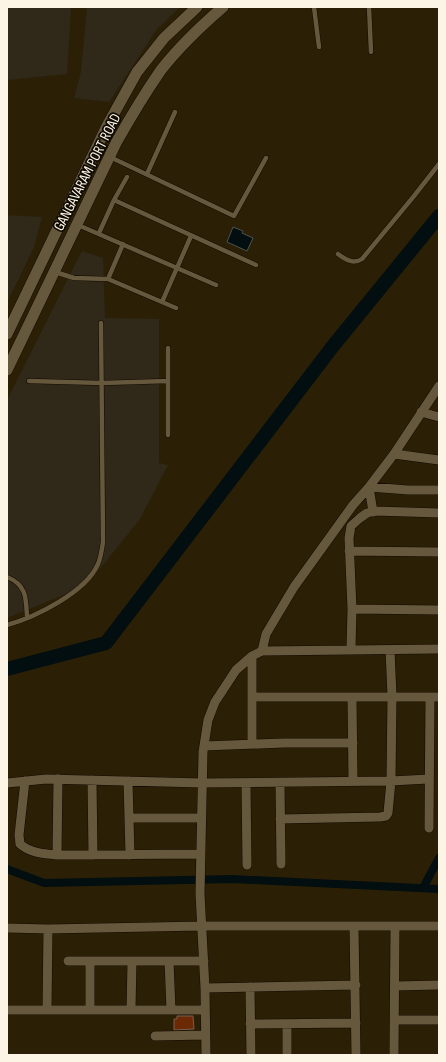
<svg xmlns="http://www.w3.org/2000/svg" width="446" height="1062" font-family="'Sofia Sans Condensed',sans-serif">
  <style>
    .industrial { fill: #302818 }
    .water { fill: #020e0f; stroke: #4d534f }
    .lines { fill: none; stroke-linecap: round; stroke-linejoin: round }
    .canal { stroke: #020e0f; stroke-width: 8 }
    .river { stroke: #020e0f; stroke-width: 14 }
    .building { fill: #6b2a03; stroke: #7b5e51 }
    .service-casing { stroke: #130900; stroke-width: 5.5 }
    .minor-casing { stroke: #130900; stroke-width: 10 }
    .tertiary-casing { stroke: #130900; stroke-width: 12 }
    .service { stroke: #65583d; stroke-width: 4.5 }
    .minor { stroke: #65583d; stroke-width: 9 }
    .tertiary { stroke: #65583d; stroke-width: 11 }
    .labels { text-anchor: middle; stroke-width: 3.5; stroke-linejoin: round; paint-order: stroke }
    .street-label { font-size: 15px; fill: #fcf4e5; stroke: #0f0b03 }
  </style>
  <rect width="100%" height="100%" fill="#2b2006"/>
  <path class="industrial" d="M7,7H71L67,74L7,80Z
    M87,7H180L157,29L109,102L74,98L81,72Z
    M7,215L42,217L34,247L7,303Z
    M82,251L103,258L105,318L159,319V463L168,465L140,519L86,586L7,618V400Z"/>
  <path class="water" d="M233,227L243,231L242,233L253,238L247,251L227,242Z"/>
  <g class="lines">
    <path class="canal" d="M7,869L44,883L232,879L439,889
      M423,888L439,858"/>
    <path class="river" d="M7,669L106,643L333,346L439,216"/>
  </g>
  <path class="building" d="M177,1016H193L194,1029L174,1030V1019H177Z"/>
  <g class="lines">
    <defs>
      <path id="service" d="M314,7L319,47
        M369,7L371,52
        M110,157L234,216L266,158
        M147,174L175,112
        M114,200L256,265
        M78,225L216,285
        M99,233L114,200L127,177
        M338,254C345,259 353,265 362,259L414,196L439,164
        M55,272L74,278L108,279L176,308
        M108,279L123,244
        M162,302L191,236
        M168,348V435
        M29,381L102,383L168,381
        M7,577C27,585 26,599 27,617
        M7,625C36,617 86,592 98,564C101,557 102,549 103,542L101,323"/>
      <path id="minor" d="M421,412L439,417
        M394,454L439,460
        M373,512L369,487L408,490H439
        M349,551L439,552
        M352,609L439,610
        M351,649L352,609L349,538L351,526L360,518L367,513L375,511L439,513
        M262,651L266,634L294,587L353,505L369,487L394,454L439,386
        M252,697H439
        M352,697L353,781
        M252,744V656
        M204,746L284,743H353
        M92,780L93,855
        M25,781L19,835L20,844C30,853 44,854 57,855L200,854
        M128,781L130,855
        M7,783L46,779L202,783L391,781L428,779
        M246,783L247,865
        M280,783L281,864
        M129,818H201
        M280,819L380,817L386,816L388,813L391,781L392,696L390,650
        M429,828L430,697
        M57,855L58,779
        M354,926L356,1055
        M7,928L48,929L202,926H439
        M68,961H204
        M169,961L171,1010
        M395,986L439,985
        M250,987L251,1055
        M205,988L356,985
        M7,1010H205
        M47,1010L48,929
        M90,1010V961
        M131,1010L132,961
        M395,1020H439
        M250,1024L356,1023
        M287,1024V1055
        M155,1036L205,1035
        M206,1055L205,988L200,894L203,752L208,720L215,702L236,670L252,656L262,651L439,649
        M394,1055L395,926"/>
      <path id="tertiary" d="M7,334L107,126L137,72L164,38L197,7
        M7,370L116,143C130,118 145,93 161,70C179,47 201,26 223,7"/>
    </defs>
    <use href="#service" class="service-casing"/>
    <use href="#minor" class="minor-casing"/>
    <use href="#tertiary" class="tertiary-casing"/>
    <use href="#service" class="service"/>
    <use href="#minor" class="minor"/>
    <use href="#tertiary" class="tertiary"/>
  </g>
  <g class="labels">
    <g class="street-label">
      <text transform="translate(87 172) rotate(-63)" y="5">GANGAVARAM PORT ROAD</text>
    </g>
  </g>
  <rect width="446" height="1062" fill="none" stroke="#fcf4e5" stroke-width="16"/>
</svg>
